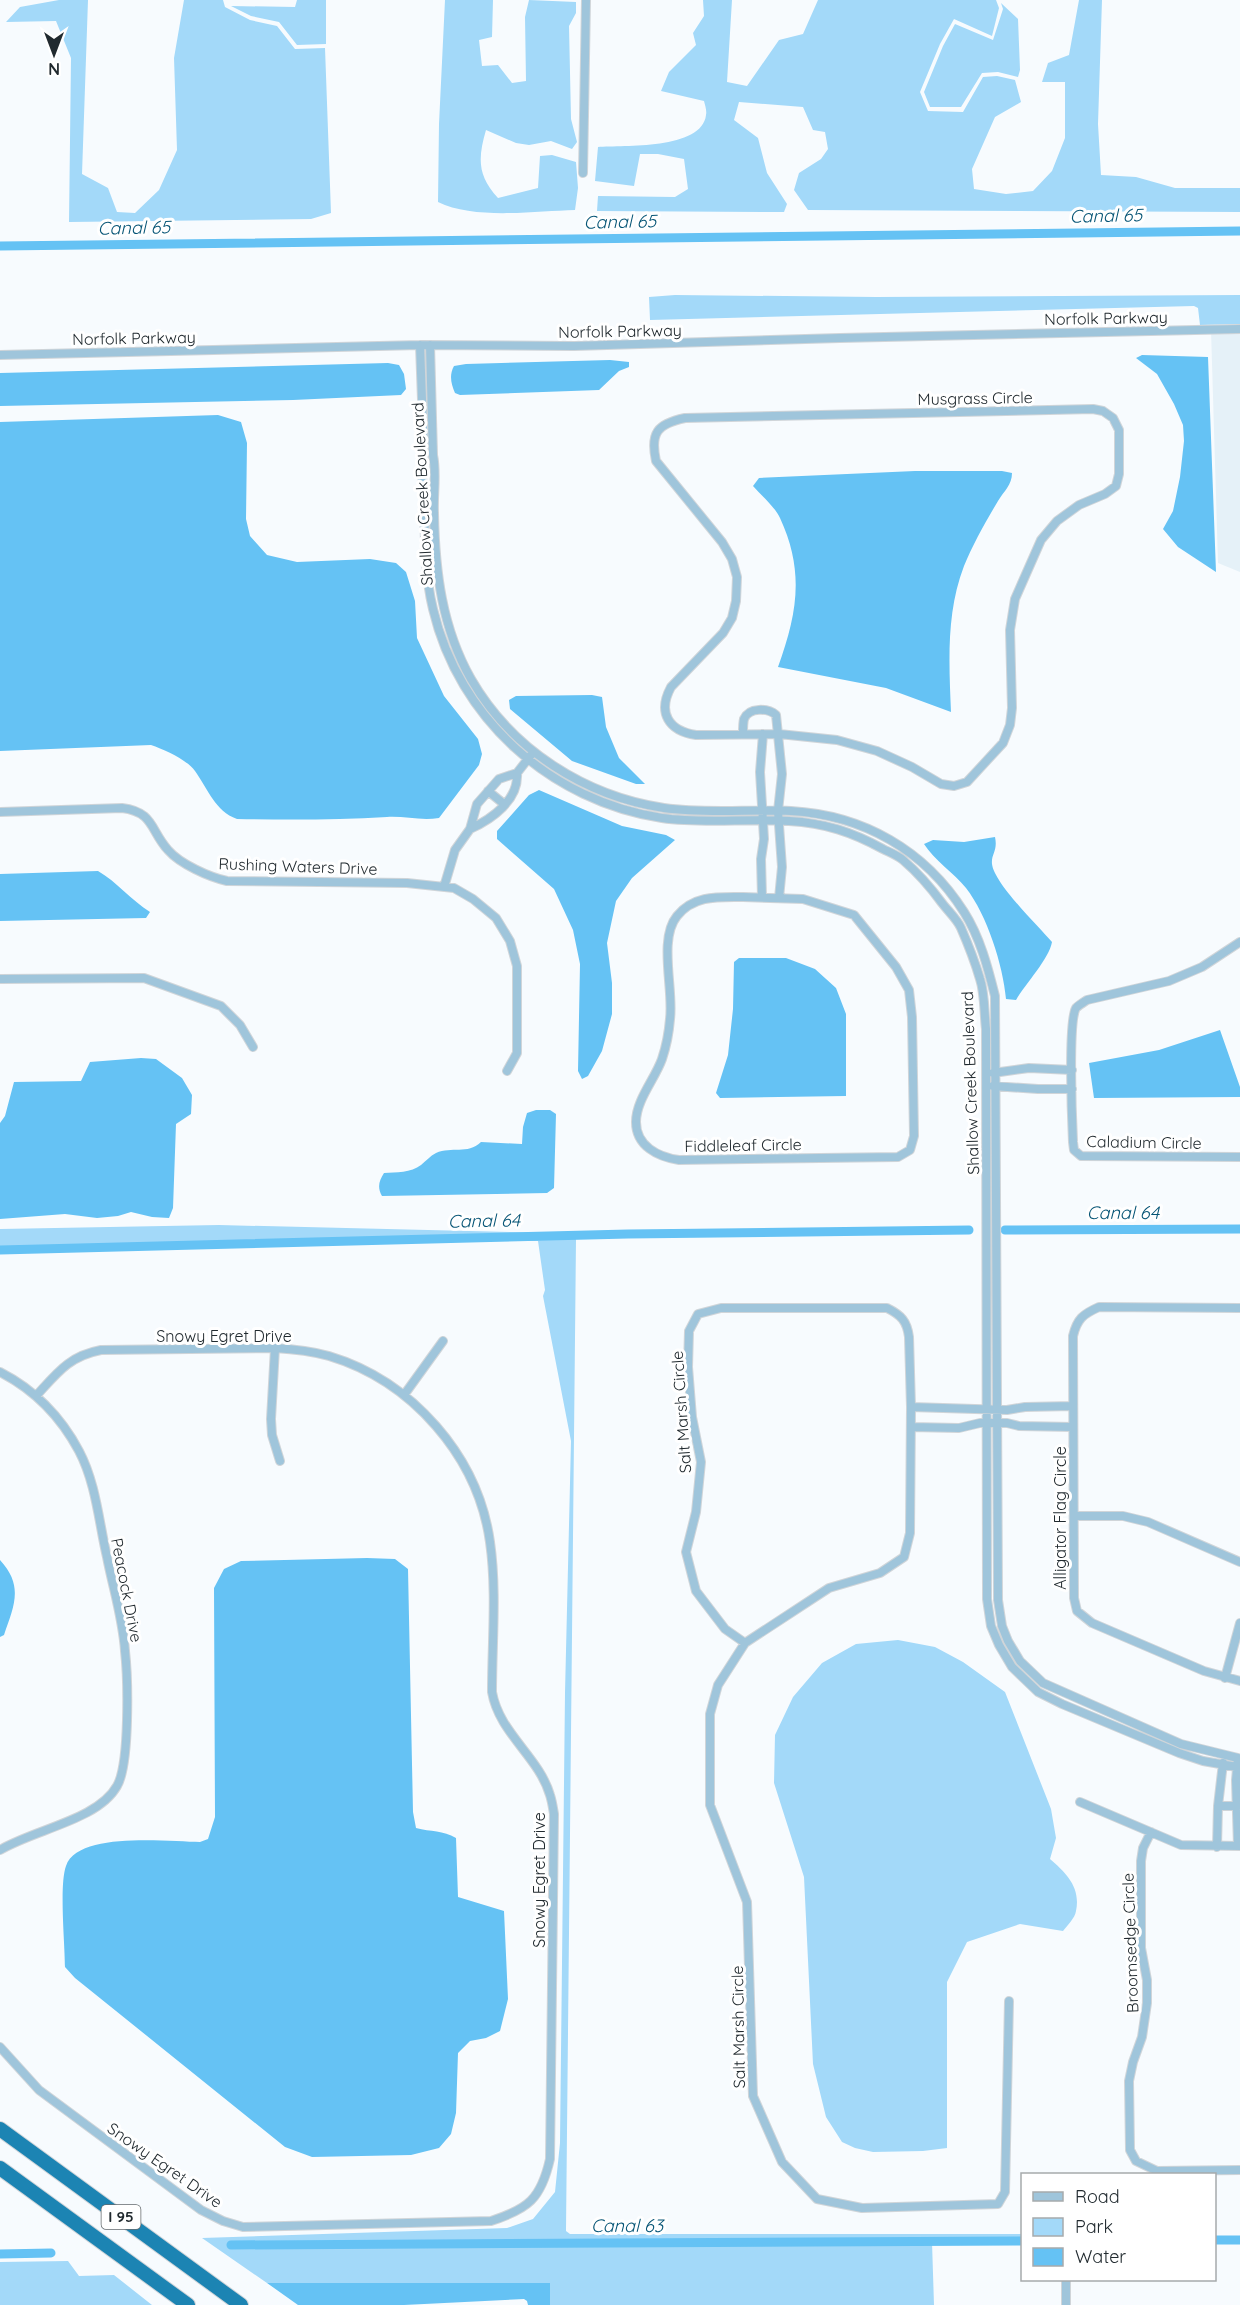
<svg xmlns="http://www.w3.org/2000/svg" width="1240" height="2305" font-family="Quicksand,sans-serif">
  <style>
    .built { fill: #e5f1f8 }
    .green { fill: #a3d9f9 }
    .water { fill: #65c2f4 }
    .lines { fill: none; stroke-linecap: round; stroke-linejoin: round }
    .canal { stroke: #65c2f4; stroke-width: 9 }
    .street-casing { stroke: #d0d5d9; stroke-width: 10 }
    .highway-casing { stroke: #d0d5d9; stroke-width: 16 }
    .street { stroke: #9fc5db; stroke-width: 8 }
    .highway { stroke: #1c84b3; stroke-width: 14 }
    .labels { text-anchor: middle; stroke-width: 6; stroke-linejoin: round; paint-order: stroke }
    .shield { fill: #fff; stroke: #646a6d; stroke-width: 1.5 }
    .shield-label { font-size: 15px; font-weight: bold; fill: #212a2f }
    .street-label { font-size: 16px; fill: #212a2f; stroke: #fff }
    .water-label { font-size: 18px; font-style: italic; fill: #055475; stroke: #fff }
  </style>
  <rect width="100%" height="100%" fill="#f7fbfe"/>
  <path class="built" d="M1240,329V572L1218,563L1211,330Z"/>
  <path class="green" d="M59,0H88L82,174L108,188L117,212L135,213L159,190L177,150L174,58L184,0H223L225,7L250,20L277,26L295,49L325,48L331,213L311,219L69,222L71,58L56,21L6,22L20,7Z
    M297,0H326V44L297,45L279,22L251,16L231,6L295,7Z
    M445,0H493L492,37L479,40L482,66L498,65L512,83L526,81L525,17L529,0L576,2V13L569,26L571,119L577,142L572,149L551,141L529,145L516,143L486,130C478,158 477,175 498,198L538,188L540,156L552,155L576,162L578,188L575,210C535,211 474,220 438,202L439,124Z
    M703,0H732L727,82L747,86L779,40L803,34L818,0H996L999,8L992,36L954,19L940,44L920,92L928,111L963,112L983,77L997,76L1015,80L1021,102L995,117L972,169L974,189L1006,194L1033,191L1052,171L1065,138V82H1042L1048,63L1069,55L1079,0H1102L1098,124L1101,175L1136,177L1175,188H1240V212L808,210L794,190L799,173L821,159L828,149L825,132L813,130L803,107L739,102L734,120L758,138L767,173L787,204L784,212L597,211L598,196L675,197L688,189L684,159L658,154H640L634,186L595,181L598,147C623,145 702,150 706,115C707,111 705,105 704,101L661,91L669,72L696,45L693,33L704,16Z
    M1001,3L1018,19L1020,70L1018,77L998,72L982,73L961,107H930L924,92L943,46L955,24L993,40L1003,9Z
    M675,295L876,297L1240,295V324L1200,325L1198,308L1194,306L650,320L649,297Z
    M219,1225L548,1233L552,1239H576L566,2231L570,2234H1022V2241L932,2242L934,2305H550L549,2283H267L202,2238L507,2228L533,2219L555,2192L560,2143L565,1693L571,1441L543,1296L545,1290L538,1241L222,1242L0,1249V1229Z
    M898,1640L935,1647L963,1662L1005,1692L1051,1809L1056,1838L1050,1859C1066,1873 1081,1887 1076,1911C1075,1918 1067,1926 1063,1931L1020,1924L967,1942L947,1982V2148L923,2151L873,2152L855,2148L842,2142L826,2117L813,2064L804,1877L774,1783L775,1735L793,1697L822,1663L856,1644Z
    M68,2261L79,2276L114,2275L152,2305H0V2262Z"/>
  <path class="water" d="M1142,355L1208,357L1216,572L1178,547L1163,529L1173,511L1180,477L1184,441L1183,425L1174,404L1157,374L1136,358Z
    M610,360L629,362V367L619,371L599,390L460,395L455,393C451,384 449,375 454,366L466,364Z
    M388,363L399,365L404,374L406,389L401,395L293,400L0,406V373Z
    M218,415L241,422L247,443L246,519L250,536L267,555L297,562L370,559L396,563L406,572L415,601L417,638L444,696L478,739L482,754L479,765L439,818C421,821 405,816 387,817C337,820 287,820 237,819C215,811 208,789 195,771C186,759 165,750 151,745L0,751V422Z
    M915,471H1002L1012,473C1012,485 1004,491 998,501C986,521 973,544 964,566C946,613 949,663 951,712L886,688L778,667C797,614 805,572 780,518C775,507 762,496 753,486L759,478Z
    M592,695L602,697L606,727L619,758L645,784H636L572,761L510,709L509,700L516,696Z
    M539,790L622,826L666,835L675,840L632,878L616,901L607,943L612,983V1014L602,1051L588,1076L582,1079L578,1071L580,964L573,930L554,889L497,839V831L529,795Z
    M995,837C998,851 991,854 992,864C994,883 1038,926 1052,942C1049,959 1026,983 1016,1000L1006,999C1003,965 987,915 966,888C954,873 934,860 924,844L933,840L964,842Z
    M98,871C117,882 131,900 150,912L146,918L0,921V874Z
    M739,958H786L815,969L836,988L846,1014V1096L720,1098L716,1093L728,1055L733,1009L734,962Z
    M1220,1030L1240,1087V1097L1094,1098L1089,1063L1159,1050Z
    M141,1058L156,1059L182,1078L192,1095L191,1114L176,1124L173,1208L169,1218L152,1217L131,1212L118,1216L97,1218L65,1214L0,1219V1123L5,1116L14,1082L81,1081L90,1062Z
    M536,1110H550L556,1114L554,1188L547,1193L382,1196C377,1187 379,1181 384,1173C396,1172 411,1173 421,1165C426,1161 430,1156 436,1153C452,1146 467,1155 481,1142L522,1144L523,1127L527,1113Z
    M367,1558L395,1559L408,1569L413,1812L416,1828C431,1832 443,1830 456,1838L458,1897L504,1911L508,1999L500,2031L486,2038L470,2041L458,2053L456,2113L451,2134L439,2148L411,2155L312,2157L285,2147L75,1978L65,1967C65,1944 59,1885 66,1866C78,1831 169,1842 200,1842L208,1839L215,1817L214,1588L224,1569L241,1561Z
    M0,1560C24,1586 14,1606 4,1635L0,1637Z
    M267,2283H550V2305H528L527,2301L524,2299L404,2305H298Z"/>
  <g class="lines">
    <path class="canal" d="M0,246L1240,231
      M1005,1230L1240,1229
      M0,1250L628,1234L969,1230
      M1214,2240H1240
      M231,2245L1022,2241
      M0,2254L51,2253"/>
    <defs>
      <path id="street" d="M583,173L586,0
        M420,345L424,455L420,472L424,483C425,525 423,568 433,609C459,719 551,801 662,818C704,824 747,818 789,821C825,823 852,832 883,849C889,852 897,855 903,860C917,872 931,888 942,903C948,911 957,919 961,928C968,944 975,962 980,979C985,994 984,1013 986,1029L987,1599L991,1626L999,1645L1012,1667L1038,1692L1062,1704L1179,1753L1203,1761L1237,1767
        M430,345L433,455C437,474 433,494 434,513C435,571 442,628 471,679C512,750 585,796 664,808C706,814 749,809 791,811C863,815 925,850 964,912C980,937 988,968 995,996L998,1600L1002,1626L1008,1641L1020,1661L1043,1683L1181,1744L1238,1758L1236,1780L1238,1846
        M0,355L420,345L574,346L840,338L1240,329
        M1093,409L1103,411L1113,418L1119,430V474L1116,486L1105,494L1079,505L1057,521L1041,540L1015,599L1010,630L1012,708L1010,725L1003,743L967,782L954,786L941,784L912,767L877,751L837,740L779,734L696,735C669,731 657,713 671,687L723,633L732,618L736,601L737,577L732,559L722,542L656,461C650,433 657,424 685,418Z
        M743,734C743,730 743,723 744,719C749,707 768,708 776,715L782,774L778,811L782,867L779,898
        M488,791L504,804
        M0,812L122,808C154,812 150,830 168,850C180,864 209,877 227,881L407,883L454,888L473,899L496,918L510,941L517,966V1053L507,1071
        M470,829C492,819 519,800 517,773
        M444,887L455,850L470,829L477,804L499,779L517,773L531,755
        M743,897L803,899L854,915L896,967L909,990L912,1017L914,1136L910,1150L898,1157L679,1160C658,1157 636,1146 636,1122C636,1100 655,1079 662,1059C666,1047 669,1032 670,1019C674,990 658,939 677,916C694,895 718,897 743,897Z
        M762,897L761,859L764,839L760,772L763,734
        M1240,942L1202,967L1169,981L1087,1000C1084,1002 1079,1005 1076,1008C1068,1021 1072,1121 1073,1142L1074,1150L1081,1156L1240,1157
        M0,979L144,978L221,1006L240,1025L253,1047
        M993,1073L1029,1068L1072,1070
        M993,1086L1038,1089H1072
        M1240,1308L1099,1307C1083,1314 1077,1319 1073,1336L1074,1598L1077,1611L1092,1623L1204,1671L1240,1681
        M275,1348L271,1419L272,1435L280,1461
        M0,1372C35,1390 61,1417 79,1451C96,1483 99,1523 107,1557C113,1588 123,1619 125,1651C128,1678 130,1764 117,1786C98,1820 35,1829 0,1850
        M404,1395L443,1341
        M911,1407L1007,1410L1025,1407L1073,1406
        M911,1427L959,1428L980,1423H1007L1019,1426L1073,1427
        M1074,1516H1123L1148,1522L1240,1562
        M745,1643L725,1629L696,1591L686,1552L696,1512L701,1462L692,1417L688,1367L689,1331L698,1314L721,1308H887C901,1315 907,1321 909,1337L911,1407L910,1533L904,1557L880,1573L829,1588L745,1643L718,1685L710,1714V1805L747,1902L753,2096L782,2162L817,2199L862,2208L998,2204L1005,2192L1009,2001
        M1225,1678L1240,1623
        M1080,1802L1181,1845L1240,1846
        M1218,1806H1238
        M1151,1832L1143,1848L1141,1861V1948L1147,1980V2003L1142,2037L1133,2062L1129,2081L1130,2150L1136,2161L1157,2171L1240,2170
        M1217,1847L1218,1806L1223,1763
        M0,2047L39,2090L201,2210L223,2221L243,2227L491,2221C528,2209 541,2199 550,2159L554,1814C553,1808 552,1801 550,1795C539,1757 499,1733 492,1692C492,1642 497,1591 490,1542C478,1456 412,1381 329,1356C311,1351 293,1349 275,1348L101,1350C69,1356 57,1373 36,1396
        M1066,2305V2280"/>
      <path id="highway" d="M0,2129L241,2305
        M0,2168L188,2305"/>
    </defs>
    <use href="#street" class="street-casing"/>
    <use href="#highway" class="highway-casing"/>
    <use href="#street" class="street"/>
    <use href="#highway" class="highway"/>
  </g>
  <g class="labels">
    <rect class="shield" x="101.5" y="2205" width="39" height="24" rx="4.5"/>
    <g class="shield-label">
      <text x="121" y="2222">I 95</text>
    </g>
    <g class="street-label">
      <text transform="translate(1106 318) rotate(-1)" y="6">Norfolk Parkway</text>
      <text transform="translate(620 331) rotate(-1)" y="6">Norfolk Parkway</text>
      <text transform="translate(134 338) rotate(-1)" y="6">Norfolk Parkway</text>
      <text transform="translate(975 398) rotate(-1)" y="6">Musgrass Circle</text>
      <text transform="translate(422 494) rotate(-93)" y="6">Shallow Creek Boulevard</text>
      <text transform="translate(298 866) rotate(2)" y="6">Rushing Waters Drive</text>
      <text transform="translate(970 1083) rotate(-92)" y="6">Shallow Creek Boulevard</text>
      <text transform="translate(1144 1142) rotate(1)" y="6">Caladium Circle</text>
      <text transform="translate(743 1145) rotate(-1)" y="6">Fiddleleaf Circle</text>
      <text x="224" y="1342">Snowy Egret Drive</text>
      <text transform="translate(681 1412) rotate(-94)" y="6">Salt Marsh Circle</text>
      <text transform="translate(1060 1518) rotate(-90)" y="6">Alligator Flag Circle</text>
      <text transform="translate(127 1590) rotate(79)" y="6">Peacock Drive</text>
      <text transform="translate(539 1880) rotate(-90)" y="6">Snowy Egret Drive</text>
      <text transform="translate(1130 1943) rotate(-92)" y="6">Broomsedge Circle</text>
      <text transform="translate(738 2027) rotate(-91)" y="6">Salt Marsh Circle</text>
      <text transform="translate(165 2165) rotate(35)" y="6">Snowy Egret Drive</text>
    </g>
    <g class="water-label">
      <text transform="translate(1106 216) rotate(-1)" y="6">Canal 65</text>
      <text transform="translate(620 222) rotate(-1)" y="6">Canal 65</text>
      <text transform="translate(134 228) rotate(-1)" y="6">Canal 65</text>
      <text x="1123" y="1219">Canal 64</text>
      <text transform="translate(484 1221) rotate(-1)" y="6">Canal 64</text>
      <text x="627" y="2232">Canal 63</text>
    </g>
  </g>
  <rect x="1021" y="2173" width="195" height="108" fill="#ffffff" stroke="#a6aaac" stroke-width="1.5"/>
  <rect x="1033" y="2192" width="30" height="9" fill="#9fc5db" stroke="#a6aaac" stroke-width="1.5"/>
  <text x="1075" y="2203" font-size="18" fill="#212a2f">Road</text>
  <rect x="1033" y="2218" width="30" height="18" fill="#a3d9f9" stroke="#a6aaac" stroke-width="1.5"/>
  <text x="1075" y="2233" font-size="18" fill="#212a2f">Park</text>
  <rect x="1033" y="2248" width="30" height="18" fill="#65c2f4" stroke="#a6aaac" stroke-width="1.5"/>
  <text x="1075" y="2263" font-size="18" fill="#212a2f">Water</text>
  <g transform="translate(54 54) rotate(180)" stroke="#ffffff" stroke-width="4.5" paint-order="stroke">
  <path d="M0-4.5L10 22L0 15L-10 22Z" fill="#212a2f"/>
  <text y="-9" font-size="16" font-weight="bold" text-anchor="middle" fill="#212a2f">N</text>
  </g>
</svg>
